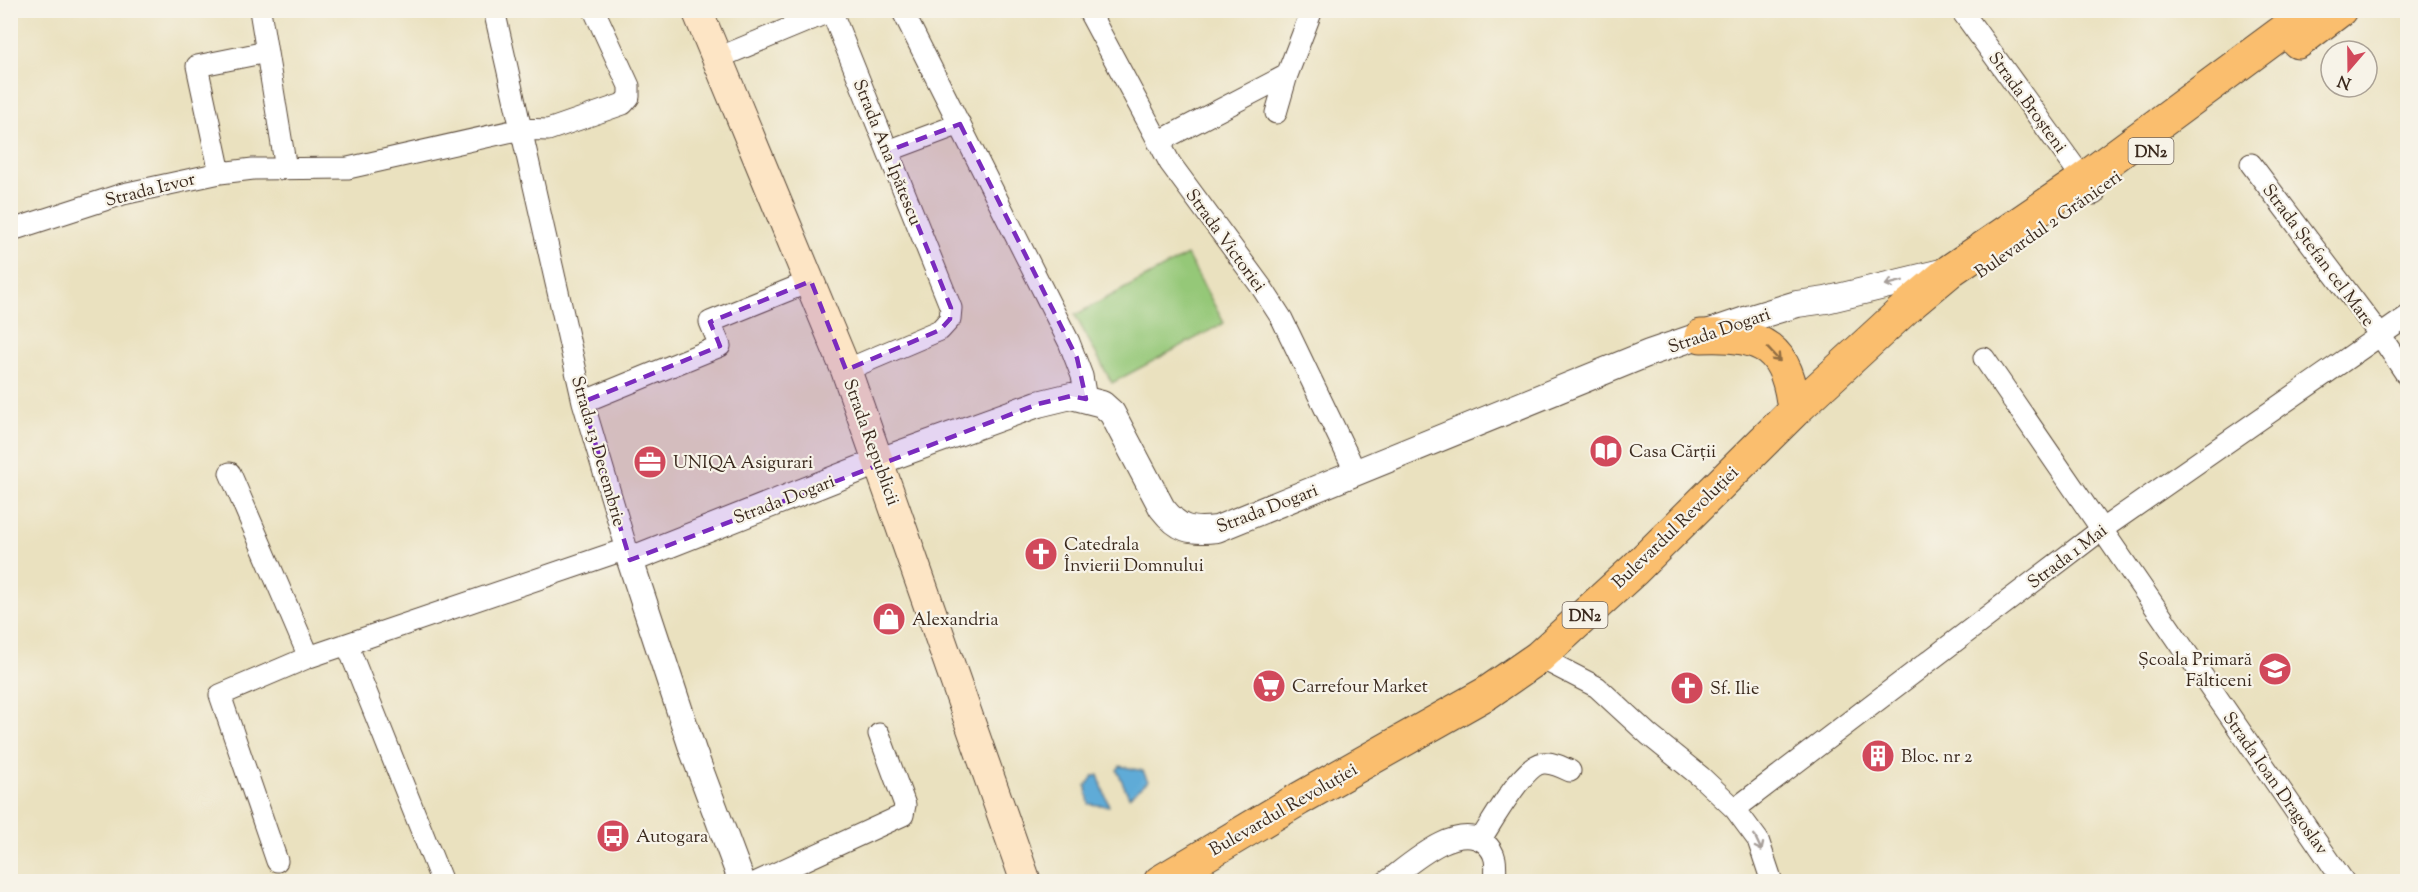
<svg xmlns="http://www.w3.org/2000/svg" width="2418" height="892" font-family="'Sorts Mill Goudy',serif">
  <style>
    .green { fill: #95c878; stroke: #68794b; stroke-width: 1.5 }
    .water { fill: #5eabd7; stroke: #4c6a7a; stroke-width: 1.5 }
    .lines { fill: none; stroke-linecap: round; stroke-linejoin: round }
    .minor-casing { stroke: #554536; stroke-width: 23 }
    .tertiary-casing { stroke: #554536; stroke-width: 28 }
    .secondary-casing { stroke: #554536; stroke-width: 32 }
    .primary-casing { stroke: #554536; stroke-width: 35 }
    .minor { stroke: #fff; stroke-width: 21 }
    .tertiary { stroke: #fff; stroke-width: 26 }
    .secondary { stroke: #fde5c5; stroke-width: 30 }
    .primary { stroke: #fabe6e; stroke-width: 33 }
    .oneway { stroke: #a79f9a }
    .oneway2 { stroke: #916d42 }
    .marked { fill: #7b2cbf; fill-opacity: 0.2; stroke: #7b2cbf; stroke-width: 4.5; stroke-dasharray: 12 8; stroke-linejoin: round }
    .labels { text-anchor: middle; stroke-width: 4.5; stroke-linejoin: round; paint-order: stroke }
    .shield { fill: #f7f3e8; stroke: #73665b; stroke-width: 1.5 }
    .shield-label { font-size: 16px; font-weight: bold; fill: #3b2a1e }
    .street-label { font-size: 18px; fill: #3b2a1e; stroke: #f7f3e8 }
    .poi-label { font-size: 18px; fill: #3b2a1e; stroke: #f7f3e8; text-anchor: start }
  </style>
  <rect width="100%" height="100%" fill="#f7f3e8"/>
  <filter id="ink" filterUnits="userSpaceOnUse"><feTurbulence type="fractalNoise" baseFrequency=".0167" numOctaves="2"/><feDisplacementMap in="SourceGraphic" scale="12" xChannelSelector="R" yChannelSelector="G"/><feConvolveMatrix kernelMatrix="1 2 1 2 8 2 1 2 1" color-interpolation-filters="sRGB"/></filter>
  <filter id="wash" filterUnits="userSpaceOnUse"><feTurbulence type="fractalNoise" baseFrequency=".008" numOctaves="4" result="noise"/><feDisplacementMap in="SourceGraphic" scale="24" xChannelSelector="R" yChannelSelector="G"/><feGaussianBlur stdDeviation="1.35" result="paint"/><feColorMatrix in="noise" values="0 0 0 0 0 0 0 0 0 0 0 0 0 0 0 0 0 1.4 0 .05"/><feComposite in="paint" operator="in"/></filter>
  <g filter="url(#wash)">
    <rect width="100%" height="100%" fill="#eae1bf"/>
    <path class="green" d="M1187,255L1224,323L1112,383L1075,315Z"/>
    <path class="water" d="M1120,766L1143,771L1148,781L1129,797L1117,770Z
      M1098,775L1109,806L1089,804L1086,786L1093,776Z"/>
  </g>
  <g filter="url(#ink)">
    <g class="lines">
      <defs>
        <path id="minor" d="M260,10L286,169
          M494,10L583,402L630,560
          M831,10L951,308L950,319L940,330L846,370
          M902,10L1069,342L1082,376L1086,399
          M1088,10L1170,163L1262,288L1282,319L1356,473
          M1961,10L2094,194
          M718,58L831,11
          M1276,113L1287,75L1312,10
          M1158,142L1287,75
          M888,151L960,124
          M2251,164L2380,335L2408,377
          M220,173L197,66L267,52
          M18,228L123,194L220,173L253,169L348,168L521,129L548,130L623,104L629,97V86L594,10
          M1984,358L2344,882
          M583,402L720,346L710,322L811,281
          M230,473L309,657
          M347,644L442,882
          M1539,657L1597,687L1649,735L1701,777L1735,809L1758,840L1772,882
          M1735,809L2101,530L2408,316
          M1480,840C1492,823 1523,765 1543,763C1552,762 1562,767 1570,771
          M277,861L220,695L309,657L626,549
          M757,882L903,815L905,805L879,734
          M1386,882C1409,865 1457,820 1485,843C1498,854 1496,866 1495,882"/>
        <path id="tertiary" d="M742,882L693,751L630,560L880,461L1038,404L1071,396L1102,404L1112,413L1162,508C1179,530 1190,532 1217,529L1649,353L1748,319L1797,304L1826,300L1950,270"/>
        <path id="secondary" d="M697,10L846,370L1026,882"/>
        <path id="primary" d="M2298,42L2340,10
          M1701,336C1763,333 1788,347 1794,411
          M1160,882L1299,799L1487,693L1539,657L1634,570L1794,411L1908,306L1951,270L2084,179L2312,10"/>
      </defs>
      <use href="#minor" class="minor-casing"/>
      <use href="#tertiary" class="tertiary-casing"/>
      <use href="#secondary" class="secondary-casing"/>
      <use href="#primary" class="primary-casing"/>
      <use href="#minor" class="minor"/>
      <use href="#tertiary" class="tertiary"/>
      <use href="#secondary" class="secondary"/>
      <use href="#primary" class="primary"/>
    </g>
    <defs><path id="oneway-shaft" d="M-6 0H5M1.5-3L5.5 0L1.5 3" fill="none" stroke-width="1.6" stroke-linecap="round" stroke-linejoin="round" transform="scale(1.5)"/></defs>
    <g class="oneway">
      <use href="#oneway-shaft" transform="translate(1894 283) rotate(166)"/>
      <use href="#oneway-shaft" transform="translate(1758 843) rotate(65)"/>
    </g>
    <use class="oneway2" href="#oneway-shaft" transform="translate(1774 355) rotate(47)"/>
  </g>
  <path class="marked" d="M960,124L1077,358L1086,399L1071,396L1038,404L630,560L583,402L720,346L710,322L811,281L846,370L940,330L950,319L951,308L888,151Z"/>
  <defs>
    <symbol id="library-disc" viewBox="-11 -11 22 22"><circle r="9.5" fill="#d1495b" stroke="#f7f3e8"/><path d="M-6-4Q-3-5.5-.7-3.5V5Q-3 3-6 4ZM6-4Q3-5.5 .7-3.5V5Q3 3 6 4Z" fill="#fff"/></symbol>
    <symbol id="office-disc" viewBox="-11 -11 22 22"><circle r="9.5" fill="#d1495b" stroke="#f7f3e8"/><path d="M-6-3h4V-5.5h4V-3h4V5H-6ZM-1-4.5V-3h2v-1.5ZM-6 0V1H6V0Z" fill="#fff"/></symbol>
    <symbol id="church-disc" viewBox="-11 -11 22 22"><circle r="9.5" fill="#d1495b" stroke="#f7f3e8"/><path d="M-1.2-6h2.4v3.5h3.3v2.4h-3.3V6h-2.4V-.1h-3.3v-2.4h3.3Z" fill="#fff"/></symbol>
    <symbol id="shop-disc" viewBox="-11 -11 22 22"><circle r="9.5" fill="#d1495b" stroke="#f7f3e8"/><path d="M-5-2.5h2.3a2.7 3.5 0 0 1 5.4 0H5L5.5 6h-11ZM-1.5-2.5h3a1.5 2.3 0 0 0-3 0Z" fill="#fff"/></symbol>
    <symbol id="school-disc" viewBox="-11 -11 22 22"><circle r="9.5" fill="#d1495b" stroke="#f7f3e8"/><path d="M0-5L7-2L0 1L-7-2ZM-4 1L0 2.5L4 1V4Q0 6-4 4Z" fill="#fff"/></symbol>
    <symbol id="supermarket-disc" viewBox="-11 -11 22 22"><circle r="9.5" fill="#d1495b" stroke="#f7f3e8"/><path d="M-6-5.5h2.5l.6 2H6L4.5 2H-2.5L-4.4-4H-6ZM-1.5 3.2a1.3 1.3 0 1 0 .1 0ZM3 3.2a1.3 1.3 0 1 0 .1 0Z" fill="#fff"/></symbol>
    <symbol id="building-disc" viewBox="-11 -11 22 22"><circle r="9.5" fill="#d1495b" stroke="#f7f3e8"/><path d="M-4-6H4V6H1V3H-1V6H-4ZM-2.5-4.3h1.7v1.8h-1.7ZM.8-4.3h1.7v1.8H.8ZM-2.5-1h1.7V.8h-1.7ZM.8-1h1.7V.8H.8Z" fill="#fff"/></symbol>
    <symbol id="bus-disc" viewBox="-11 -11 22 22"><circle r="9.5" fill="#d1495b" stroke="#f7f3e8"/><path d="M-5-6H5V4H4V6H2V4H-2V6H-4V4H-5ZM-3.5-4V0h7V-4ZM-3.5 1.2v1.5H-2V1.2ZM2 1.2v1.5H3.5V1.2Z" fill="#fff"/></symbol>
  </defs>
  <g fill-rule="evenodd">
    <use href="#library-disc" x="1587" y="432" width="38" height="38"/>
    <use href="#office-disc" x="631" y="443" width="38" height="38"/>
    <use href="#church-disc" x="1022" y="535" width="38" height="38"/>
    <use href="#shop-disc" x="870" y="600" width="38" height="38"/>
    <use href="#school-disc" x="2256" y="650" width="38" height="38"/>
    <use href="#supermarket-disc" x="1250" y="667" width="38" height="38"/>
    <use href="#church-disc" x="1668" y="669" width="38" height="38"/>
    <use href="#building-disc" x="1859" y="737" width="38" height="38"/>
    <use href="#bus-disc" x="594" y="817" width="38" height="38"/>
  </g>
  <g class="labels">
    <g class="shield">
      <rect x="2128.5" y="138" width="45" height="26" rx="4.5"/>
      <rect x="1562.5" y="602" width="45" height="26" rx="4.5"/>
    </g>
    <g class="shield-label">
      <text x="2151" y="157">DN2</text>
      <text x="1585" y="621">DN2</text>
    </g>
    <g class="street-label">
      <text transform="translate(2028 102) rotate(54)" y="6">Strada Broșteni</text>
      <text transform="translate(888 152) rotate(68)" y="6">Strada Ana Ipătescu</text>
      <text transform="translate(150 189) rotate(-14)" y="6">Strada Izvor</text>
      <text transform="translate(2048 224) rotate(-35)" y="6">Bulevardul 2 Grăniceri</text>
      <text transform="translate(1226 240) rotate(54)" y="6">Strada Victoriei</text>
      <text transform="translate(2319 255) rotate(53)" y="6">Strada Ștefan cel Mare</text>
      <text transform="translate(1719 330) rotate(-19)" y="6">Strada Dogari</text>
      <text transform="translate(872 442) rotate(70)" y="6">Strada Republicii</text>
      <text transform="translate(599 451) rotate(74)" y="6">Strada 13 Decembrie</text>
      <text transform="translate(784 499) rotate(-21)" y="6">Strada Dogari</text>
      <text transform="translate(1267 508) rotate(-21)" y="6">Strada Dogari</text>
      <text transform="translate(1675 527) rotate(-44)" y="6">Bulevardul Revoluției</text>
      <text transform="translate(2067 556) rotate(-37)" y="6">Strada 1 Mai</text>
      <text transform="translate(2276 783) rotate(55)" y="6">Strada Ioan Dragoslav</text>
      <text transform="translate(1283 809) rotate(-30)" y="6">Bulevardul Revoluției</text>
    </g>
    <g class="poi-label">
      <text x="1629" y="457">Casa Cărții</text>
      <text x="673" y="468">UNIQA Asigurari</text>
      <text x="1064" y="550">Catedrala<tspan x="1064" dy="21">Învierii Domnului</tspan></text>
      <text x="912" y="625">Alexandria</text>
      <text x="2252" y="665" text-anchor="end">Școala Primară<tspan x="2252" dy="21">Fălticeni</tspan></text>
      <text x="1292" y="692">Carrefour Market</text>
      <text x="1710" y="694">Sf. Ilie</text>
      <text x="1901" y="762">Bloc. nr 2</text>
      <text x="636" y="842">Autogara</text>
    </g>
  </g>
  <rect width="2418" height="892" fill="none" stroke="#f7f3e8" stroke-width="36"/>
  <g transform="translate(2349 69) rotate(200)"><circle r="28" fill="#f7f3e8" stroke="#aca397" stroke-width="1.5"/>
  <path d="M0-4.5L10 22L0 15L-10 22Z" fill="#d1495b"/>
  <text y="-9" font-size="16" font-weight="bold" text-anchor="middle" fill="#3b2a1e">N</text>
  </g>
</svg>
